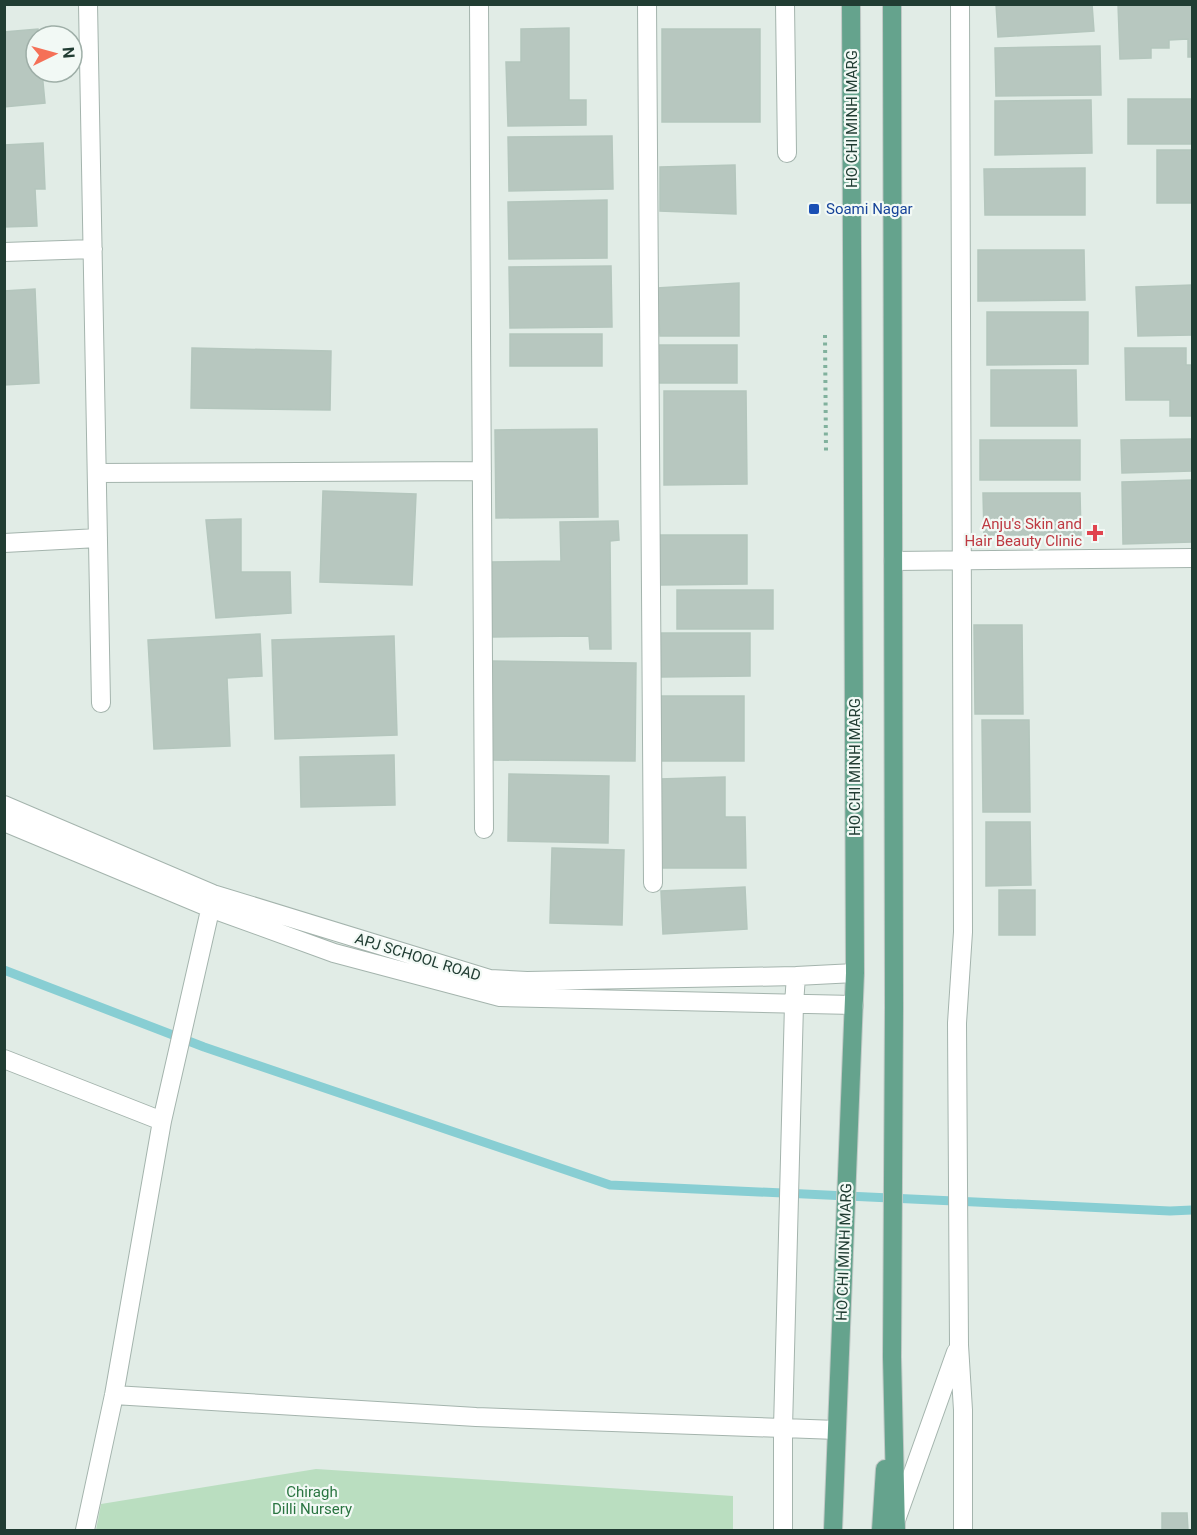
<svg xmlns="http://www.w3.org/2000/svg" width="1197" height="1535" font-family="Roboto,sans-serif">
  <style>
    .green { fill: #badec0 }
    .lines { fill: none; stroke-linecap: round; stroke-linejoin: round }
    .stream { stroke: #88ced3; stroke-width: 9 }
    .building { fill: #b7c7bf; stroke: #b4c6bd; stroke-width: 1.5 }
    .minor-casing { stroke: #a4b4ad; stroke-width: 20 }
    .major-casing { stroke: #c1c9c6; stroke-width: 20 }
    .path { stroke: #81b19d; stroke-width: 4; stroke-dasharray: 3 4.5; stroke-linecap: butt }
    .minor { stroke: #fff; stroke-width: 18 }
    .major { stroke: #65a38d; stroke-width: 18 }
    .transit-dot { fill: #1a4fb4; stroke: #f2f9f5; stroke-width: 2 }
    .health-dot { fill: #e0444e; stroke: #f2f9f5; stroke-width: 2 }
    .labels { text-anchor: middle; stroke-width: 4.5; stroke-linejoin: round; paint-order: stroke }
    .street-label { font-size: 15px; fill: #213d33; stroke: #f2f9f5 }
    .transit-label { font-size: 15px; fill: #164399; stroke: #f2f9f5; text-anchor: start }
    .health-label { font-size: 15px; fill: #be3a42; stroke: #f2f9f5; text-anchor: end }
    .park-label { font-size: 15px; fill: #2a7541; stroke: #f2f9f5 }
  </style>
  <rect width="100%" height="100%" fill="#e1ece6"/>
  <path class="green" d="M316,1469L733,1496V1530H96L101,1504Z"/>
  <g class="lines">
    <path class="stream" d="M4,970L204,1047L610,1185L1170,1211L1192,1210"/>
  </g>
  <path class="building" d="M996,4H1092L1094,31L998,37Z
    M1118,4H1192V57H1188V39L1169,40V48H1151V58L1120,59Z
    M569,28V100H586V125L508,126L506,62H521V29Z
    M38,29L39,36H36V72H42L45,103L4,107V32Z
    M662,29H760V122H662Z
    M1100,46L1101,95L996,96L995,48Z
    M1128,99H1192V144H1128Z
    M1091,100L1092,153L995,155V101Z
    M612,136L613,189L509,191L508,137Z
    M43,143L45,189H35L37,226L4,227V145Z
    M1157,150H1192V203H1157Z
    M735,165L736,214L660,211V167Z
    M1085,168V215H985L984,169Z
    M607,200V258L509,259L508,202Z
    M978,250H1084L1085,300L978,301Z
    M611,266L612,327L510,328L509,267Z
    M739,283V336H660L657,288Z
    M1192,285V335L1138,336L1136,287Z
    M35,289L39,383L4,385V291Z
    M987,312H1088V364L987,365Z
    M510,334H602V366H510Z
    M658,345H737V383H658Z
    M192,348L331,351L330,410L191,408Z
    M1125,348H1186V365H1192V416H1170V400H1126Z
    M991,370H1076L1077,426H991Z
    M664,391H746L747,484L664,485Z
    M597,429L598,517L496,518L495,430Z
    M1192,439V471L1122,473L1121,440Z
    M980,440H1080V480H980Z
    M1192,480V542L1123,544L1122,482Z
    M323,491L416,494L412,585L320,582Z
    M983,493H1080L1081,535H984Z
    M241,519V572H290L291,613L216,618L206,520Z
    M618,521L619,540L610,541L611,649H590L589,636L491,637L490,562L561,561L560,522Z
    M659,535H747V584L660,585Z
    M677,590H773V629H677Z
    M974,625H1022L1023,714H975Z
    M660,633H750V676L661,677Z
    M260,634L262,676L227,678L230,746L154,749L148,640Z
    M394,636L397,735L275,739L272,640Z
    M492,661L636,663L635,761L491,760Z
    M660,696H744V761H661Z
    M982,720H1029L1030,812H983Z
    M394,755L395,805L301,807L300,757Z
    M509,774L609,776L608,843L508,841Z
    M725,777V817H745L746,868H662L660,779Z
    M986,822H1030L1031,885L986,886Z
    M552,848L624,850L622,925L550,923Z
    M745,887L747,929L663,934L661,891Z
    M999,890H1035V935H999Z
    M1162,1513H1187L1188,1530H1162Z"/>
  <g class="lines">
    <defs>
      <path id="minor" d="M88,4L101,703
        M479,4L484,829
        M647,4L653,883
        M785,4L787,153
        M960,4L963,932L957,1023L959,1345L963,1410V1530
        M4,252L93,249
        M97,473L482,471
        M4,543L98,538
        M893,561L1192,558
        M4,805L213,894L490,979L527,981L796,976L855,973
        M4,822L210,908L334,953L500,997L854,1005
        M4,1059L162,1121
        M114,1395L476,1417L837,1430
        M896,1520L956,1352
        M85,1530L114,1395L162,1121L213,897
        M783,1530V1428L794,1004L796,976"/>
      <path id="major" d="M892,4L894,1007L892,1357L896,1530
        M833,1530L855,973L851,4
        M881,1530L885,1469"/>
    </defs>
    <use href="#minor" class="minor-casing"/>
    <use href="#major" class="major-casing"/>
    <path class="path" d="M825,335L826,451"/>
    <use href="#minor" class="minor"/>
    <use href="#major" class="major"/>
  </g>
  <rect class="transit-dot" x="808" y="203" width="12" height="12" rx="3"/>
  <path class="health-dot" d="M1092 524h6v6h6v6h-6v6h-6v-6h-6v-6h6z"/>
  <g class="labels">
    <g class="street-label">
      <text transform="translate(852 119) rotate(-90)" y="5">HO CHI MINH MARG</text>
      <text transform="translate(855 767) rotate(-90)" y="5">HO CHI MINH MARG</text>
      <text transform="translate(418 957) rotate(17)" y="5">APJ SCHOOL ROAD</text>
      <text transform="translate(844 1252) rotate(-88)" y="5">HO CHI MINH MARG</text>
    </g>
    <g class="transit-label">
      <text x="826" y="214">Soami Nagar</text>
    </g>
    <g class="health-label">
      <text x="1082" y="529">Anju's Skin and<tspan x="1082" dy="17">Hair Beauty Clinic</tspan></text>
    </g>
    <g class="park-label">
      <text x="312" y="1497">Chiragh<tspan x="312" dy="17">Dilli Nursery</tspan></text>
    </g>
  </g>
  <rect width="1197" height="1535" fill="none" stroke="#213d33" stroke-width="12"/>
  <g transform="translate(54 54) rotate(85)"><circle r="28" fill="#f2f9f5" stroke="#9eaea7" stroke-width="1.5"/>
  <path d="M0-4.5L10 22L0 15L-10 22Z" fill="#f57057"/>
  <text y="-9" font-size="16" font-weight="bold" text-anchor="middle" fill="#213d33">N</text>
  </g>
</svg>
